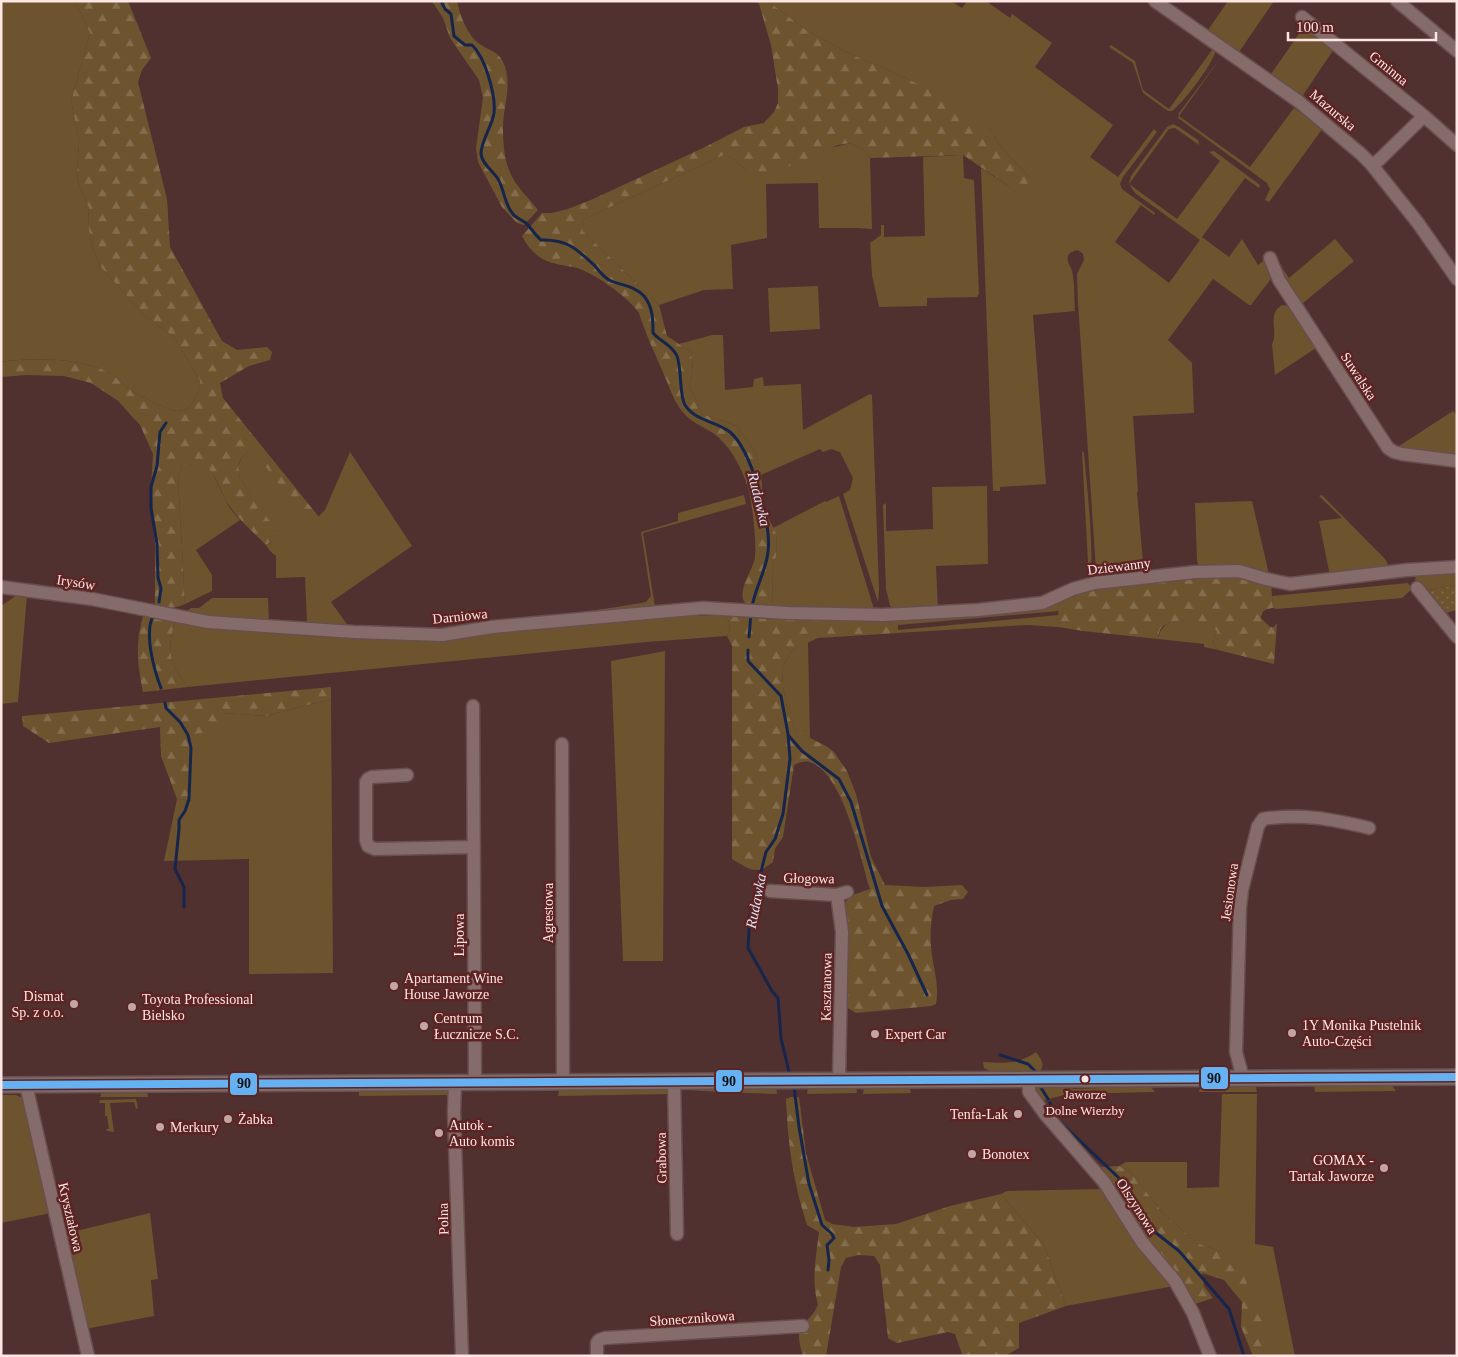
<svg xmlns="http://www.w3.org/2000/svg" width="1458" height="1357" font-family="Georgia,serif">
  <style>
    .grass { fill: #6d542e }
    .forest { fill: url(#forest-firs) }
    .park { fill: url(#park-dots) }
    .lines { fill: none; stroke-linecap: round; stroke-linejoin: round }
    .stream { stroke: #16254c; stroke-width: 3 }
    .minor-casing { stroke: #674f4e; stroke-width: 15 }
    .major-casing { stroke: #674f4e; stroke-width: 18 }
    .minor { stroke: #856b6a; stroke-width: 12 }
    .major { stroke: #7c6c6c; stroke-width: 15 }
    .bus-1-casing { stroke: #5e2323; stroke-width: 11 }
    .bus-1 { stroke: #66b1f2; stroke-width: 8 }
    .poi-dot { fill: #c1a6a5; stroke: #5e2323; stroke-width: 2 }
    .bus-dot { fill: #fde6e4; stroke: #5e2323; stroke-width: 2 }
    .labels { text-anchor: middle; stroke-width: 5; stroke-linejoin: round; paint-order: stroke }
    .bus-label { font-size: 13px; fill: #fde6e4; stroke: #5e2323 }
    .street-label { font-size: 14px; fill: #fde6e4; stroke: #5e2323 }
    .poi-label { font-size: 14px; fill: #fde6e4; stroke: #5e2323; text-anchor: start }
    .water-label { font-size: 15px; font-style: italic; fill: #dbe4f3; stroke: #5e2323 }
    .line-badge { stroke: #5e2323; stroke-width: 2 }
    .pale-badge-label { font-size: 14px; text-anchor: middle; font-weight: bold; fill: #111 }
  </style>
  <defs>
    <pattern id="forest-firs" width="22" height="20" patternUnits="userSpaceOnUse" patternTransform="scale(1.25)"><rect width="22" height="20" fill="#6d542e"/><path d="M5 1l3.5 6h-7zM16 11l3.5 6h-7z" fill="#836d4c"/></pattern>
    <pattern id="park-dots" width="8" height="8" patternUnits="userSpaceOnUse" patternTransform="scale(1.25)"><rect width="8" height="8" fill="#6d542e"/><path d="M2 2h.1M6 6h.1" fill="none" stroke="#836d4c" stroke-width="1.8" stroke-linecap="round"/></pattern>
  </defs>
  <rect width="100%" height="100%" fill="#513030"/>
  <path class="grass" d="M1,1H75L90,33L71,101L79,140L77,176L80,188L89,208L88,226L92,246L100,266L144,315L173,336L200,380C198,393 195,410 178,411C170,412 137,394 129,389C122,384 116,376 108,372C79,358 33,357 1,362Z
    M768,1H951L962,8L967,1H986L1010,18L1012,14L1052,43L1035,67L1113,125L1090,157L1118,177L1154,129L1157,132L1123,177L1120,184L1122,189L1155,213L1154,215L1141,205L1115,242L1169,283L1200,240L1135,193L1129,184L1131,176L1167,127L1173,124L1179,127L1198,140L1199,145L1175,128L1169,129L1129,184L1177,219L1220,161L1209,152L1214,151L1260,185L1259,188L1245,178L1202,237L1229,257L1242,239L1258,265L1267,258L1272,276L1270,280L1251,305H1249L1213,279L1168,340L1192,363L1194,413L1133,416L1138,492H1137L1144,574L1100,579L1096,570L1078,303L1077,274L1084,260L1083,254L1078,250C1074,251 1070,252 1068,256C1066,262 1071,266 1072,271C1075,284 1074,298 1075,311L1033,315L1046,484L1000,487V491H993L981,168L1010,187L1025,200L1028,176L1001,147L990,129L910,80L844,51L806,30Z
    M1228,1H1274L1239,52L1234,49L1232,50L1194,21L1208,30Z
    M1305,25L1334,49L1303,95L1306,98L1303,99L1246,60V57L1271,74Z
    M1197,34L1216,49C1214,63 1184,102 1172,111H1168L1143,93L1133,63L1109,47L1111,45L1135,61L1143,90L1169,109L1212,50L1195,38Z
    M1222,56L1179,116L1250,167L1294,108L1302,114L1304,113L1323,128L1269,202L1265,200L1270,189L1267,183L1178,118L1179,113Z
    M850,143L863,149L870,158L872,229L858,228H819L818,183L766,184L767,238L731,245L733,289L704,290L659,305L583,231L582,225L584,219L724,155L731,157L746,170Z
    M963,155L964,178L974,180L979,294L977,297L927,298V306L879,307L872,275L870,243L881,235V225H884V237L925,236L923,157Z
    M1335,239L1354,261L1303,303L1328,344L1311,324L1277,265V260L1289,278Z
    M818,286L820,329L770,332L768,288Z
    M1282,305L1294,307L1316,348L1275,375L1272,344C1279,330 1266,315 1282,305Z
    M712,335H723L725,390L753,387L754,379L763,377L764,386L801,384L803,430L870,394L872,395L879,589L878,602L843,494L850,490L853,478L840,452L831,449L823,452L820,449L761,475L756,453L737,426L702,414L689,385L693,370L691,352L679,344Z
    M1453,411L1457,416V454L1403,449L1399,446Z
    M254,450L310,525L325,510L350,452L412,546L331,602L349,627L309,625L307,622L305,577L276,578V556L270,551L266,545L271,543L278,535L240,478L238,466L242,457L249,451Z
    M1082,451L1084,453C1086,475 1096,566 1089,581Z
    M191,461L204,464L212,472L229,507L240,520L196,550L212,575V591L185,604L178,478L182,466Z
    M987,486L988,564L936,566L938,611L894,609L890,606L886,589L883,505L886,503V531L933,529L932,487Z
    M744,495L746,504L643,533L655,607L480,624L479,621C535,618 591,612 646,602L651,596L641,532L678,521V513Z
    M1322,495L1384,558L1387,562L1388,567L1330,576L1319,521L1342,518L1319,496Z
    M839,496L874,609L773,608L772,566L776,557L777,535L773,528L825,501L826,502Z
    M1252,501L1269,574L1303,578L1304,580L1199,567L1197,560L1195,503Z
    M1457,570V585L1423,591L1415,580L1416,575Z
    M1408,583L1412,589L1402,598L1277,609L1273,608L1272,596Z
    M17,595H27L18,702L1,704V606Z
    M212,598H268L269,622L187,616V611L191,608H199Z
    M1059,600V611L898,625V618Z
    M726,615C730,622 731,628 727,636L647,642L188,687C170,665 166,650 175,622L352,635L662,617Z
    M1059,615L1058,627L1027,625L898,633V630Z
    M1192,620C1201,622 1212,623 1217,632L1214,638L1213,645L1218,650L1204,647V644L1158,639C1162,619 1175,622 1192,620Z
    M808,642L810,739L796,731L789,717L783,687L782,668L792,650Z
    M665,651L663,961H623L611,661Z
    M331,699L333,973L249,974V859L164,861L177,799L194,801V734L224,713L266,716Z
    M1036,1052C1041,1059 1046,1065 1039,1072H992L984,1068L983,1062C1005,1063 1017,1065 1036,1052Z
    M1128,1084L1149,1085L1155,1092L1069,1094L1040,1101H1038L1034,1086L1058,1085L1074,1089L1104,1088Z
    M1254,1084L1256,1087L1257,1092H1199L1201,1085Z
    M1314,1084H1391L1396,1091L1315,1092Z
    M560,1086H667L670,1094L558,1096Z
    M776,1086L777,1094L719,1092L689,1090L690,1088Z
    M909,1086L911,1093L863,1094L864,1087Z
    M856,1087L857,1093L807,1094L808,1088Z
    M147,1089L148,1097H100L102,1092Z
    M450,1089L451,1095L359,1096V1090Z
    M1222,1094H1257L1255,1244L1273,1247L1295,1356H1253L1264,1353L1222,1252L1197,1243L1162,1212L1130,1171L1119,1166L1126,1162H1187V1188L1219,1187Z
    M1,1095H16L24,1099L51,1213L1,1223Z
    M136,1099L138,1108L136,1109L134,1102L110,1103L114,1132L107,1131L106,1129H109L107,1116H105V1103H99L100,1100Z
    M1102,1189L1174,1286L1066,1306L1044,1245L1001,1194L1007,1191Z
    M150,1213L158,1279L151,1280L154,1316L85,1329L64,1234Z"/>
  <path class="forest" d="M75,1H128L151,58L142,70L138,82L167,199L170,247L222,341L237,350L267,347L272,352L270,360L249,366L220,383L223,398L319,517L310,526L254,451H249L242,457L238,465L240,478L279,535L275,540L266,545C254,533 241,522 231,508C217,490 214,451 182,466L178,478L185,604C175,609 166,609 155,606V544L151,487L153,454L140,425L118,401L91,383L64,376L26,375L1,377V362C33,357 79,358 108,372C116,376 122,384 129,389C137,394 170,412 178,411C195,410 198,393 200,380L173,336L144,315L100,266L92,246L88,226L89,208L80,188L77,176L79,140L71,101L90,33Z
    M432,1H457C460,15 466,32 477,42C484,49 497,50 502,60C514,82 503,105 503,128C503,141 504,158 509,170C515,186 528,197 538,210L524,225L517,223L502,207L478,162L476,148L483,98L479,80L450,38L443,18Z
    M756,1H768L806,30L844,51L910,80L950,101L990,129L1001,147L1028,176L1030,184L1029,193L1025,201L1010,187L963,155L870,158L863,149L850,143L838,145L778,171L762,173L746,170L731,157L724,155L584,219L582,225L583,231L659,305L667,336L691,352L693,370L689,385L702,414L737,426L756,453L761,475L764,510L777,535L776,557L772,566L773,608L746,604C736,595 750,573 754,562C758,548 752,501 748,487C741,467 730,445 713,433C702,426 690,422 682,411C674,401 670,389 665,377C656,356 646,335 639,313C628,297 598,276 580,269C572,266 564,266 557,264C540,261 529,250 522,236L542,213H552L568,209L593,199L703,148L744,127L764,123L774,112L778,103V89L771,45L759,4Z
    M1230,573L1271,584L1273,608C1265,609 1262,610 1261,618L1270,627H1274L1277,623L1274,664L1218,650L1213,645L1214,638L1217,632C1211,619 1175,618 1165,625C1159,628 1159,633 1158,639L1083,631L1058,627L1059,600L1078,590Z
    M144,613L175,622C166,650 170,665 188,687L143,692C137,663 135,642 144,613Z
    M726,615L898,618V633L818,638L792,650L782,668L783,687L789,717L796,731L826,746L834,752L847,771L856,794L871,857L885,885L925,887L962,885L968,892L963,899L951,900L934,906C931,920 930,932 931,946C932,965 940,984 936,1004L931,1006L856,1013L846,1007L842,908L850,896L870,889L869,886C860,855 843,775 812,763C806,760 800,762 794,765L783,837L775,849L773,862C756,876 749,869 732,859V646L727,636C731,628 730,622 726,615Z
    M331,687V699L266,716L224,713L221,731L194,734V801L177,799L161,756L160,727L49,743L23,726L22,716Z
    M791,1097H799L806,1153L825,1220L832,1224L854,1227L896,1224L950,1206L1001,1194L1044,1245L1066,1306L1019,1323V1348L1005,1356H967L962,1354L955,1334L948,1332L897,1343L888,1338L880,1265L874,1256L858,1255L846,1258L841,1267L826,1356H803C792,1320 806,1330 818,1305C811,1281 816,1257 819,1232L807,1225C793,1181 788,1145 786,1099Z
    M1119,1166L1130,1171L1162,1212L1197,1243L1222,1252L1241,1268L1265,1328L1264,1354L1253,1356L1241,1327L1242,1302L1224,1280L1202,1273L1204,1286L1213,1298L1195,1304L1146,1240L1100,1167Z"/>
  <path class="park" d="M1457,585V610L1445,613L1423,591Z"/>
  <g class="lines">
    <path class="stream" d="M441,1L445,9L451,14L454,36L465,45H472C485,57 496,95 494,113C492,127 481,140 481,154C482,164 493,171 498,179C505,191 504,204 513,214C516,218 522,220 526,223C531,228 535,235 541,240C567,239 577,249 595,266C599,271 604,277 609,280C621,286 634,285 644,296C653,307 653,320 653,333C661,342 672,345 677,356C682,369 679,395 685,405C695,421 716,421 730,432C752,451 772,525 768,552C766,571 755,588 752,607
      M159,602L161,588L158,578L157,544L151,508V487L157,466L160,432L166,423
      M153,616C144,634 154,670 161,688
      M749,637L751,613
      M748,650V661L781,696L788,734L790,759L783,814L775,839L766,852L750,915L748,948L772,991L778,998L781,1038L789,1072
      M165,703L166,708L180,722L188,735L191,748L189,799L185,811L179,820V829L175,869L184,887V907
      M788,735L802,751L839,779L851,802L882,906L908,954L927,995
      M1000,1055L1028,1064L1035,1071
      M1040,1086L1048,1099
      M794,1087L799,1127L809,1184L822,1225L832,1234L834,1238L827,1245L829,1260L828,1270
      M1050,1103L1053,1110
      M1060,1122L1120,1179L1146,1225L1179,1251L1229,1309L1244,1356"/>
    <defs>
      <path id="minor" d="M1155,1L1298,101L1361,154L1371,164L1418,223L1457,279
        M1397,1L1457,51
        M1302,17L1424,116L1457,145
        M1371,164L1378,161L1424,116
        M1270,258L1279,280L1388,448L1394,452L1402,454L1457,461
        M1,587L92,599L208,622L354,632L442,635L492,627L703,608L789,613L883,615L978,610L1042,603L1073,589L1095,583L1195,572L1239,571L1266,579L1290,584L1407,570L1457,567
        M1417,588L1457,637
        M473,706L475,1082
        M562,744L563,1081
        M407,775L372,777L368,779L366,782V840L368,846L375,849L474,847
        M770,891L837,895L847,892
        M837,895L842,932L839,1080
        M1243,1078L1236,1052L1240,907L1242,890L1258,826L1263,819C1302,813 1331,819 1369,828
        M1029,1079V1092L1045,1114L1104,1182L1142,1242L1175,1281L1193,1313L1210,1356
        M674,1081L677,1234
        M455,1082L454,1112L462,1356
        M26,1085L88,1356
        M597,1356V1343L599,1340L605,1338L803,1326"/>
      <path id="major" d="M1,1085L1457,1077"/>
    </defs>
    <use href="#minor" class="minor-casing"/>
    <use href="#major" class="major-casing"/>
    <use href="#minor" class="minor"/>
    <use href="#major" class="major"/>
    <defs>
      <path id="bus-1" d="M1,1085L1457,1077"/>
    </defs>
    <use href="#bus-1" class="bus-1-casing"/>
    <use href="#bus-1" class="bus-1"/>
  </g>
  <g class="poi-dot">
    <circle cx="394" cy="986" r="5"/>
    <circle cx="74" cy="1004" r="5"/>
    <circle cx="132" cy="1007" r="5"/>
    <circle cx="424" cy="1026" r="5"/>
    <circle cx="1292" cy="1033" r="5"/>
    <circle cx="875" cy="1034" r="5"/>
    <circle cx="1018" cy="1114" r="5"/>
    <circle cx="228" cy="1119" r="5"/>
    <circle cx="160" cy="1127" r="5"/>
    <circle cx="439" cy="1133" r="5"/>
    <circle cx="972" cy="1154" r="5"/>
    <circle cx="1384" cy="1168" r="5"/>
  </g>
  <circle class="bus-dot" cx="1085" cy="1079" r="4.5"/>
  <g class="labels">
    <g class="bus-label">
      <text x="1085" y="1099">Jaworze<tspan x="1085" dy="16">Dolne Wierzby</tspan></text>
    </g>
    <g class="street-label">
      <text transform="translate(1389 68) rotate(39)" y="5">Gminna</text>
      <text transform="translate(1333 110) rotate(40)" y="5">Mazurska</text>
      <text transform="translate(1359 376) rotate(57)" y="5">Suwalska</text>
      <text transform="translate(1119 566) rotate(-7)" y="5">Dziewanny</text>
      <text transform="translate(76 582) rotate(9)" y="5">Irysów</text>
      <text transform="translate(460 616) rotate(-6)" y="5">Darniowa</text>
      <text transform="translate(809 878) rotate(1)" y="5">Głogowa</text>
      <text transform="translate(1229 892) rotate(-82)" y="5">Jesionowa</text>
      <text transform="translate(548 913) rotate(-90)" y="5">Agrestowa</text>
      <text transform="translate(459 935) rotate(-90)" y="5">Lipowa</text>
      <text transform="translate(826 987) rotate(-89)" y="5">Kasztanowa</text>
      <text transform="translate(661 1158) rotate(-91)" y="5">Grabowa</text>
      <text transform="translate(1137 1206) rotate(57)" y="5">Olszynowa</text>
      <text transform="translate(71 1217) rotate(77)" y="5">Kryształowa</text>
      <text transform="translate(443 1219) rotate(-92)" y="5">Polna</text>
      <text transform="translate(692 1318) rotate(-4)" y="5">Słonecznikowa</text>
    </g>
    <g class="poi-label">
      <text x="404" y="983">Apartament Wine<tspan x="404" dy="16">House Jaworze</tspan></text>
      <text x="64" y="1001" text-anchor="end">Dismat<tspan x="64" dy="16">Sp. z o.o.</tspan></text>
      <text x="142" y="1004">Toyota Professional<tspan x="142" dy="16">Bielsko</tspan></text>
      <text x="434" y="1023">Centrum<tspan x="434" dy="16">Łucznicze S.C.</tspan></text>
      <text x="1302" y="1030">1Y Monika Pustelnik<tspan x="1302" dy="16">Auto-Części</tspan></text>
      <text x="885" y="1039">Expert Car</text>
      <text x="1008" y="1119" text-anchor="end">Tenfa-Lak</text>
      <text x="238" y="1124">Żabka</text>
      <text x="449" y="1130">Autok -<tspan x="449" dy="16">Auto komis</tspan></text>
      <text x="170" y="1132">Merkury</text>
      <text x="982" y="1159">Bonotex</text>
      <text x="1374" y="1165" text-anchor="end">GOMAX -<tspan x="1374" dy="16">Tartak Jaworze</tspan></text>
    </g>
    <g class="water-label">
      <text transform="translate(759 499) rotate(76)" y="5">Rudawka</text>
      <text transform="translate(756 901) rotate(-79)" y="5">Rudawka</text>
    </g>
  </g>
  <g class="line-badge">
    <rect x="1200" y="1066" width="29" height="24" rx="5" fill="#66b1f2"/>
    <rect x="715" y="1069" width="28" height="24" rx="5" fill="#66b1f2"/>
    <rect x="229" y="1072" width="29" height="24" rx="5" fill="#66b1f2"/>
  </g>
  <g class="pale-badge-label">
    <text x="1214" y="1083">90</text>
    <text x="729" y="1086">90</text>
    <text x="244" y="1088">90</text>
  </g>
  <rect width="1458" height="1357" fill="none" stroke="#fde6e4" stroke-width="5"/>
  <path d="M1288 32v8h148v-8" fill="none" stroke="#fde6e4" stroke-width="2.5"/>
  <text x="1296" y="32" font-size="15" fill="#fde6e4" stroke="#5e2323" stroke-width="4" paint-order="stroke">100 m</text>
</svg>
